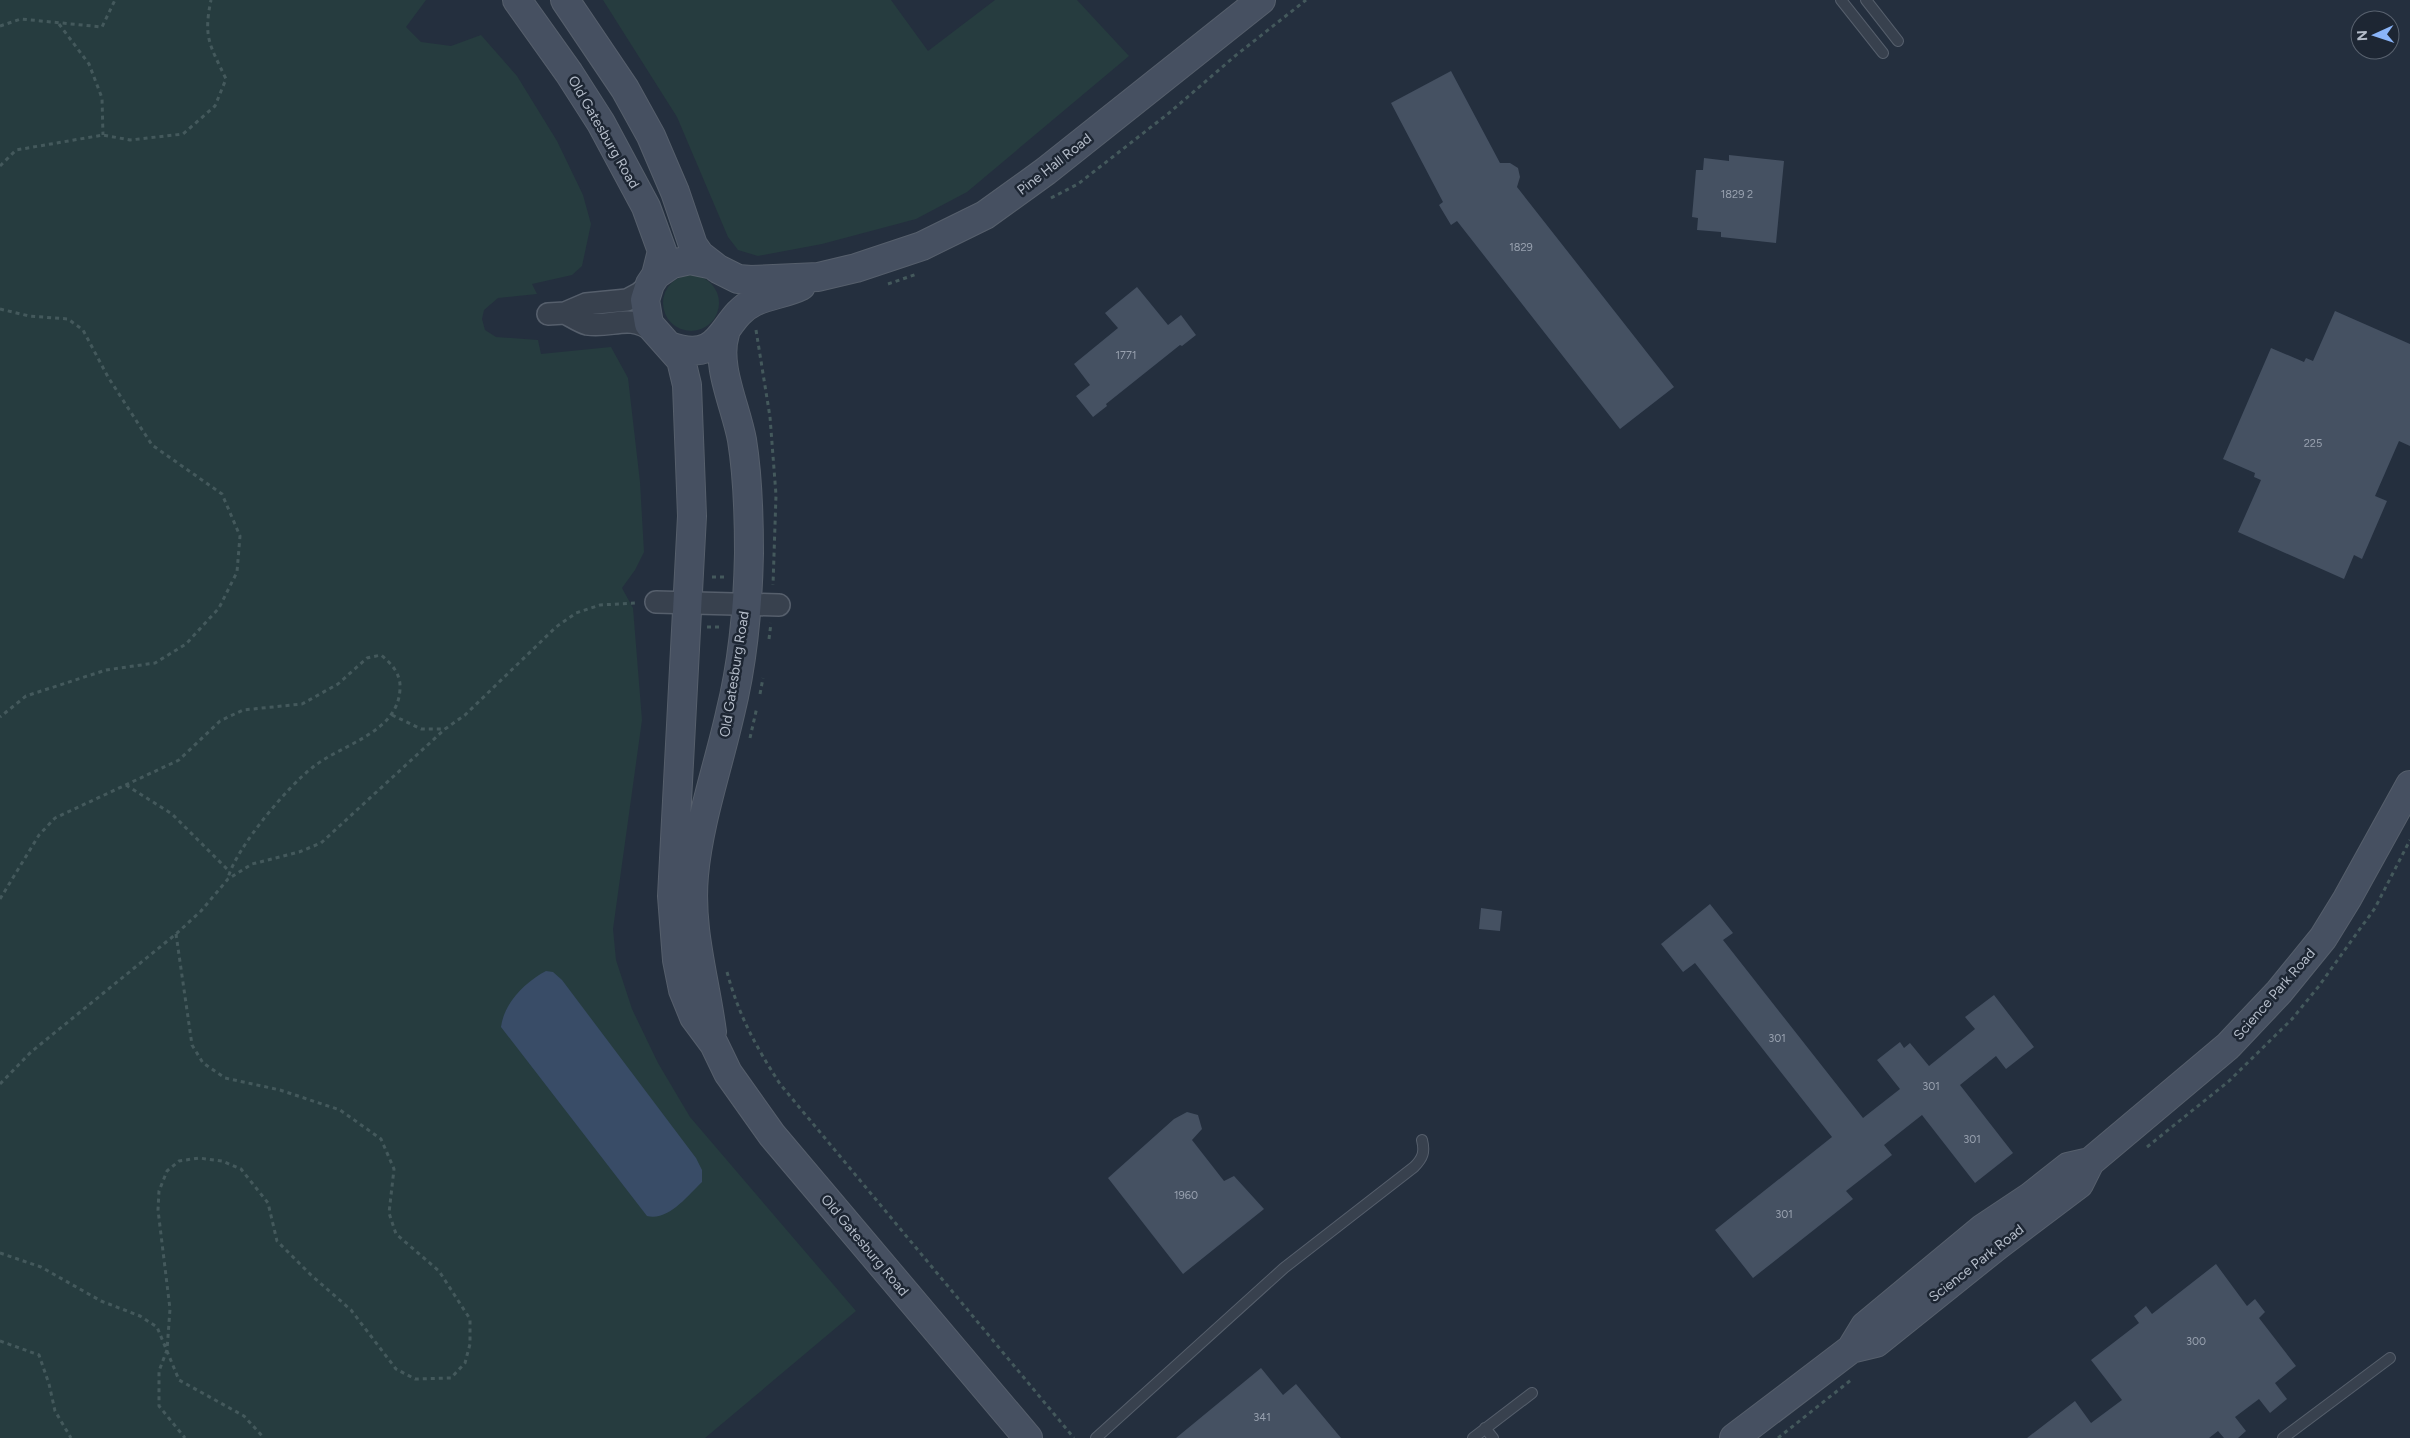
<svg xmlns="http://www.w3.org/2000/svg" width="2410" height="1438" font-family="Figtree,sans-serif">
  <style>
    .green { fill: #263c3f }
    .water { fill: #394c67 }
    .building { fill: #455162 }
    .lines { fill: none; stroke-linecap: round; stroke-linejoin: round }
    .lane-casing { stroke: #565f6c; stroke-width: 12 }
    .street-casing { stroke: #565f6c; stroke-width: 24 }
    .secondary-casing { stroke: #565f6c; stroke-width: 30 }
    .path { stroke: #44595c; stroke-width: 3; stroke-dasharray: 4 4; stroke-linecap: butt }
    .lane { stroke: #38414e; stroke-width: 10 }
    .street { stroke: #38414e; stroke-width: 21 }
    .secondary { stroke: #465061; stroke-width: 28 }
    .labels { text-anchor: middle; stroke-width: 5; stroke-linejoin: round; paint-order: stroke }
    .number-label { font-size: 11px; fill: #98a1af }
    .street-label { font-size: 14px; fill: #b4bcc9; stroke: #1d2633 }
  </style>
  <rect width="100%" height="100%" fill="#242f3e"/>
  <path class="green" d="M0,0H426L406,27L421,42L451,46L481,35L517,76L557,141L583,195L591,224L582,266L572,275L532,284L537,294L498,298L484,310L482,319L485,330L496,337L538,340L541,354L611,347L628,378L640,482L644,552L635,570L622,588L633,608L642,720L613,929L616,960L632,1009L658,1063L690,1117L856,1311L705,1438H0Z
    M603,0H891L928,51L995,0H1077L1129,56L967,192L916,219L822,244L758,256L738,250L728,237L677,117Z
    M663 303a28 28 0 1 1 56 0a28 28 0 1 1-56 0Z"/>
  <path class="water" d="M546,971L553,972L562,980L696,1158L702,1170V1182C687,1196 669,1221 647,1216L501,1027C504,1003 525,982 546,971Z"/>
  <path class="building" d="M1451,71L1500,163H1510L1518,168L1520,177L1517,187L1674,387L1620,429L1457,221L1451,225L1439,205L1443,202L1391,103Z
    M1729,155L1784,161L1776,243L1721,237V232L1697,230L1698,218L1692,217L1696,170H1703L1704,158L1729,161Z
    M1137,287L1168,325L1181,315L1196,335L1182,346L1180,345L1106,404L1107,406L1093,417L1076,396L1090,385L1074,364L1118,328L1105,313Z
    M2335,311L2410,344V446L2399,441L2375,496L2387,501L2362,559L2354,555L2344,579L2238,532L2261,480L2254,477L2255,473L2223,459L2271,348L2304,362L2306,358L2313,361Z
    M1710,904L1733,933L1723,940L1863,1118L1900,1089L1877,1060L1900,1042L1904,1048L1910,1043L1929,1066L1975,1029L1965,1017L1994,995L2034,1047L2006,1069L1996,1056L1960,1085L2013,1153L1975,1183L1922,1115L1884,1145L1892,1155L1846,1191L1853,1199L1753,1278L1715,1230L1832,1137L1695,963L1683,972L1661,944Z
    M1481,908L1502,911L1500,931L1479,929Z
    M1187,1112L1198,1115L1202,1129L1192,1140L1224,1181L1234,1176L1264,1209L1183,1274L1108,1178L1174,1119Z
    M2216,1264L2247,1306L2255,1299L2265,1312L2259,1318L2296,1366L2275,1383L2287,1399L2270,1413L2259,1399L2235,1417L2246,1431L2238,1438H2224L2218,1431L2209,1438H2027L2075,1401L2091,1423L2122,1400L2091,1360L2139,1323L2134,1316L2146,1306L2152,1314Z
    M1261,1368L1283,1395L1296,1384L1341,1438H1176Z"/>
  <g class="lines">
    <defs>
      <path id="lane" d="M1841,0L1883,53
        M1866,0L1898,41
        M1485,1428L1493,1438
        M1096,1438L1284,1268L1414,1167C1423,1158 1425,1152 1422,1140
        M1473,1438L1532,1393
        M2283,1438L2390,1358"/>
      <path id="street" d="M565,313C571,316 580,322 587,324C613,328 628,313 653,331
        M548,314L565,313L586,304L627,300L640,293L650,284
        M656,602L779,605"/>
      <path id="secondary" d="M517,0L569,73L601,123L646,207L662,251L656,275
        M565,0L625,89L651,136L675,192L693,245L700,255L718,269L738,279L751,280L818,277L856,268L922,246L985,215L1046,171L1261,0
        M709,264L690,260L672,264L656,275L650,284L645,300L649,324L681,360L687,385L692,516L672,896L677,960L683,990L694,1017L714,1044L728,1073L772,1135L1028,1438
        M669,346C725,366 720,318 754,302C769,295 787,293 801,286
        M712,1032C705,979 689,929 694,875C699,821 718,767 730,714C743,662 748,606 749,553C749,515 748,477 742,440C736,407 715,365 725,334
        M1851,1349L1876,1343L1997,1246L2079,1184L2090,1162L2228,1046L2279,992L2323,938L2347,899L2410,785
        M1734,1438L1851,1349L1865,1326L1982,1229L2030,1197L2068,1167L2090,1162"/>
    </defs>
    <use href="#lane" class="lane-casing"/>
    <use href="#street" class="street-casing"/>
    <use href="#secondary" class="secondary-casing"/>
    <path class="path" d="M59,24L89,64L102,98L103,135
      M0,26L21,19L102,27L115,0
      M0,166L16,150L103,135L130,140L183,134L215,106L226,79C210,45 203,38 211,0
      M1051,198L1078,184L1169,113L1235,56L1306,0
      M888,284L917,274
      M0,309L29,316L68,319L83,330L108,377L152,445L222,494L240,536L237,572L219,608L186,644L155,663L106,670L26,696L0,717
      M756,330L770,417L776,495L773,585
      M712,577H725
      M707,627H723
      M769,639L771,623
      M760,694L763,678
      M392,715L421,729H445
      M750,738L757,707
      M126,785L172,814L230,872
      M0,899L39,835L55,818L179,760L220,721L243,710L302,704L338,684L367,658L381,655C392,664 401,674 400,689C398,733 342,744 313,767C288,786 236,848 228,878
      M176,934L192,1045L203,1063L225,1078L280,1090L340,1110L381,1139L394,1169L389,1213L396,1234L439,1271L470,1319V1344L465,1363L451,1378L415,1379L396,1369L351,1310L311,1275L277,1241L268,1203L241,1169L222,1161L199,1158L179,1161L167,1171L159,1191L158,1210L170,1309L167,1350L159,1371V1406L185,1438
      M727,972C739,1016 755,1045 780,1084L1074,1438
      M0,1084L31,1052L176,934L201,911L228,879L252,864L299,852L321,843L445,729L465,715L556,627L576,613L600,605L636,603
      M2147,1147L2229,1081L2292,1019L2319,986L2375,908L2410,840
      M0,1253L41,1267L101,1301L140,1316L157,1327L179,1380L244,1416L264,1438
      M0,1341L39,1355L49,1384L55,1411L71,1438
      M1778,1438L1851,1380"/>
    <use href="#lane" class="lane"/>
    <use href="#street" class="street"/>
    <use href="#secondary" class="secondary"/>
  </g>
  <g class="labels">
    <g class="number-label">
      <text x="1737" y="198">1829 2</text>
      <text x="1521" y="251">1829</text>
      <text x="1126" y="359">1771</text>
      <text x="2313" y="447">225</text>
      <text x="1777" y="1042">301</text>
      <text x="1931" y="1090">301</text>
      <text x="1972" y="1143">301</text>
      <text x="1186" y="1199">1960</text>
      <text x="1784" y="1218">301</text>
      <text x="2196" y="1345">300</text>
      <text x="1262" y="1421">341</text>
    </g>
    <g class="street-label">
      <text transform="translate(604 132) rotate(60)" y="5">Old Gatesburg Road</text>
      <text transform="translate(1054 164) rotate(-38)" y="5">Pine Hall Road</text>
      <text transform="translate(734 674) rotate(-81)" y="5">Old Gatesburg Road</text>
      <text transform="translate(2274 994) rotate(-49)" y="5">Science Park Road</text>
      <text transform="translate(865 1245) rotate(50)" y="5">Old Gatesburg Road</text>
      <text transform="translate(1976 1263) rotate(-38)" y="5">Science Park Road</text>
    </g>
  </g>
  <g transform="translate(2375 35) rotate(267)"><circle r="24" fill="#1d2633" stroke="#59626f"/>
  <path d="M0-4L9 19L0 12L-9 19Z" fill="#8ab4f8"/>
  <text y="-8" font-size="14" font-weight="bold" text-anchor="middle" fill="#b4bcc9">N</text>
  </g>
</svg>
